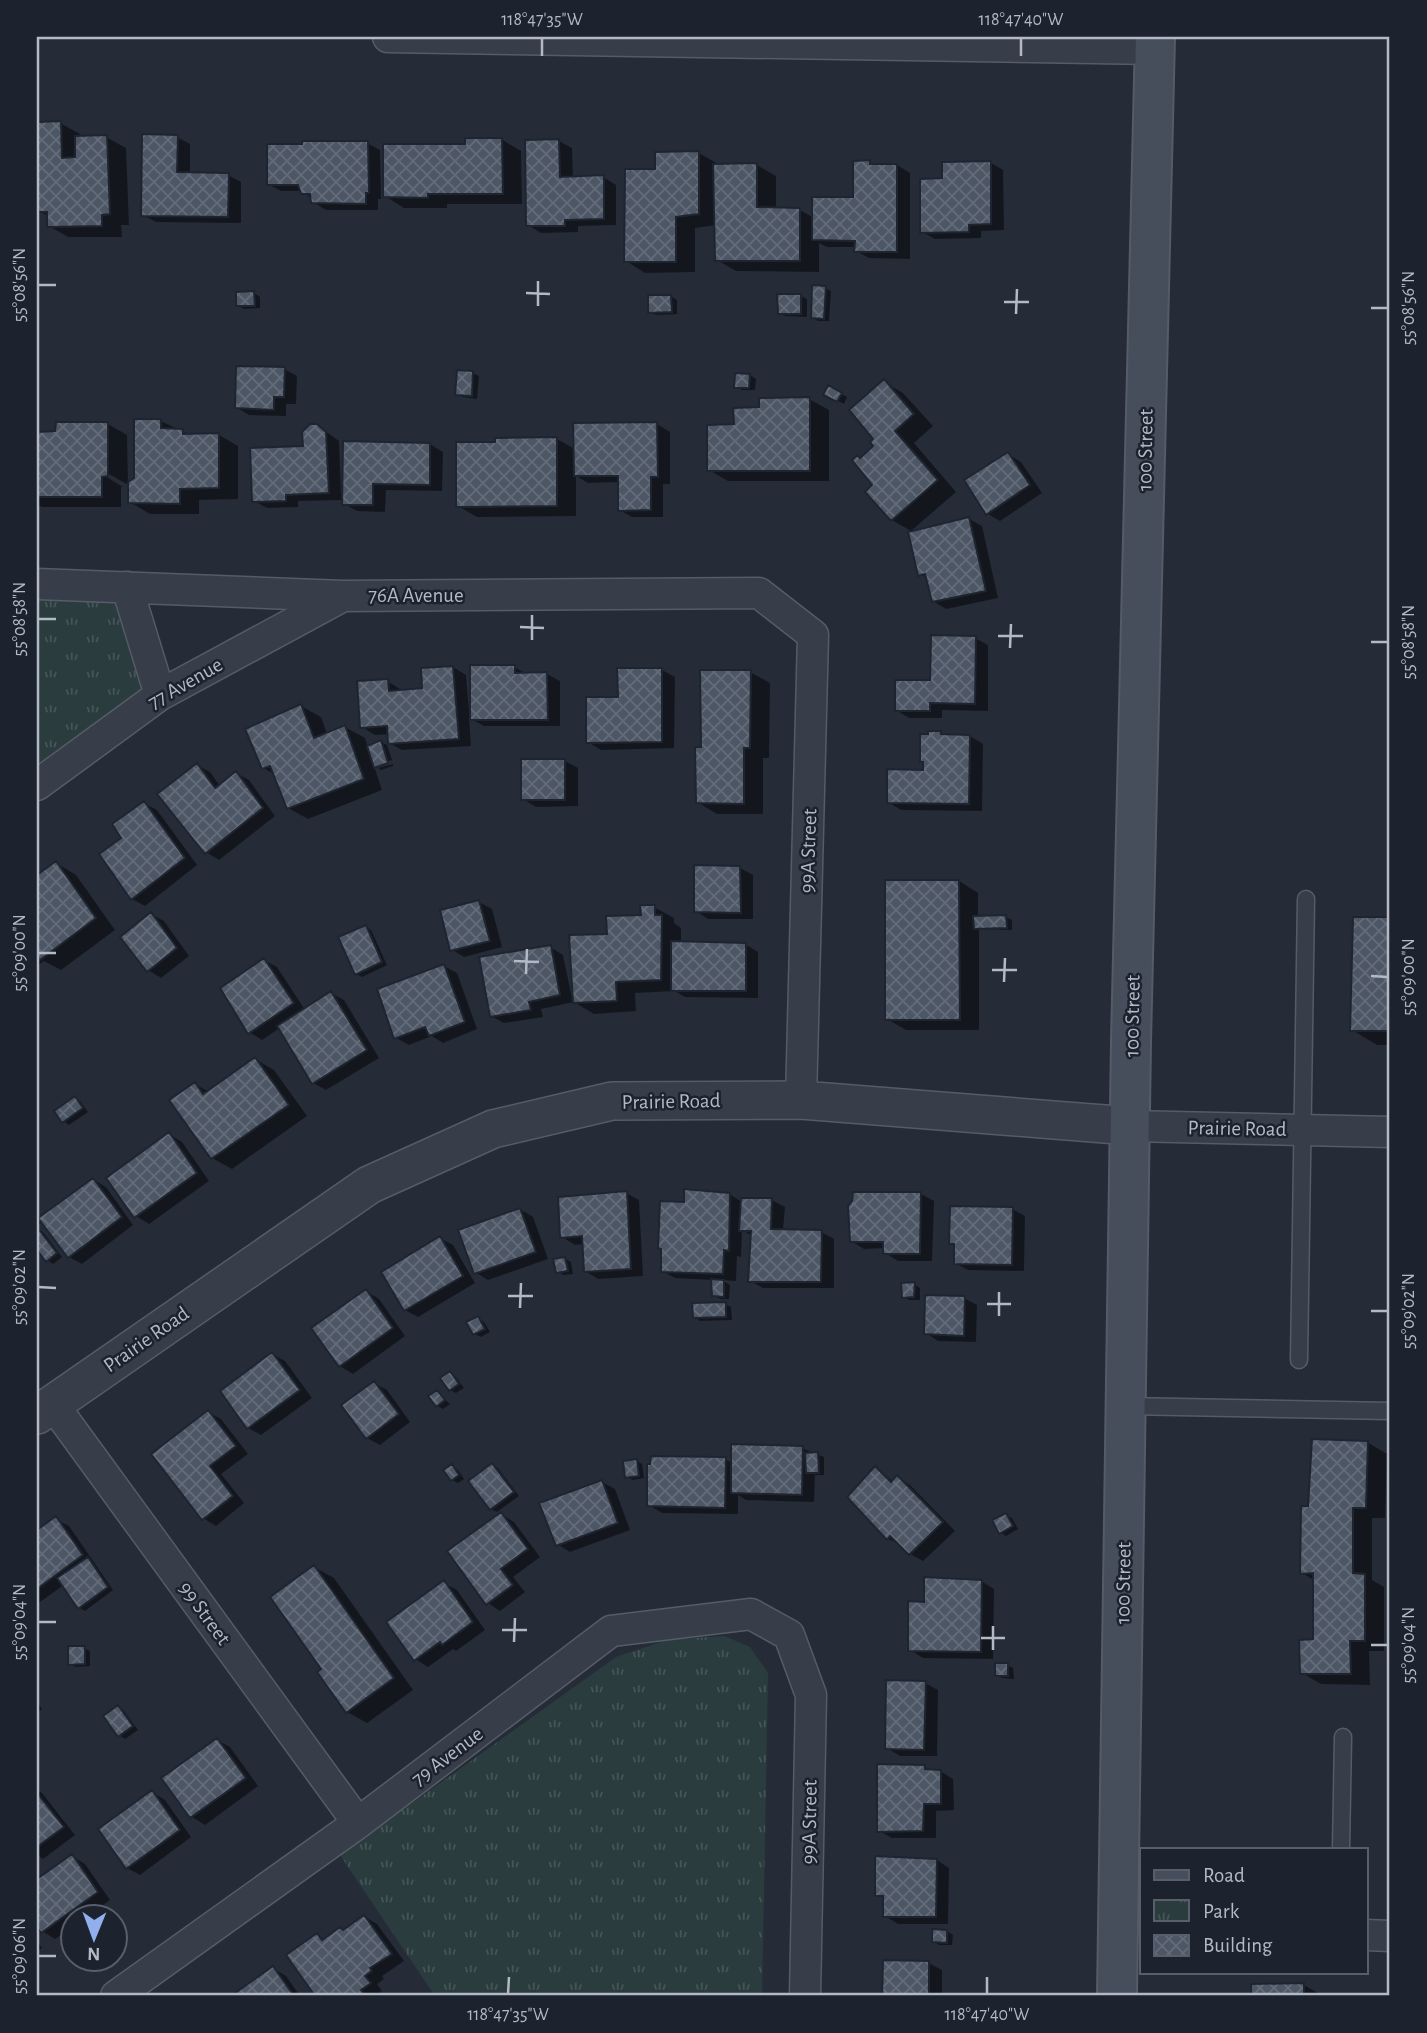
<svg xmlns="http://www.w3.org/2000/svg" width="1427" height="2033" font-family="'Alegreya Sans',sans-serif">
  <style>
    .park { fill: url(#park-tufts) }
    .shadow { fill: #0007 }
    .building { fill: url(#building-cross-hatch); stroke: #1f2530; stroke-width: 2 }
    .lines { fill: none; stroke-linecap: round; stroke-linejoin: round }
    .service-casing { stroke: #565c67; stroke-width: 19 }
    .minor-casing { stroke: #565c67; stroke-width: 33 }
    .tertiary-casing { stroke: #565c67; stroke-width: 40 }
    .secondary-casing { stroke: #565c67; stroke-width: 42 }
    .service { stroke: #383e49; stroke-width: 16 }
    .minor { stroke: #383e49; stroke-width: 30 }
    .tertiary { stroke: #383e49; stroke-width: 37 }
    .secondary { stroke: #464d5b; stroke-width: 38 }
    .ticks { fill: none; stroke: #b3b9c5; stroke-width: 2.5 }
    .labels { text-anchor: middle; stroke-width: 5; stroke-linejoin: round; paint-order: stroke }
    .street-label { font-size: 21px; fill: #b3b9c5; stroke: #1d232e }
    .neatline { fill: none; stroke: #b3b9c5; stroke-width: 2.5 }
    .ticks-label { font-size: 18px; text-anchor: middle; fill: #b3b9c5 }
  </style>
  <defs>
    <pattern id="park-tufts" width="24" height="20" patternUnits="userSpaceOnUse" patternTransform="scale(1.75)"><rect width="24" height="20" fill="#2a3c3d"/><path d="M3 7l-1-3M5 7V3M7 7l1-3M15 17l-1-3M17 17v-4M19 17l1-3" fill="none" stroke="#465658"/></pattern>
    <pattern id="building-cross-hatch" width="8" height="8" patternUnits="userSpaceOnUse" patternTransform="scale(1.75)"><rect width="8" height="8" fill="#4d5664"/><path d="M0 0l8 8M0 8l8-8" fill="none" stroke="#646c79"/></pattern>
  </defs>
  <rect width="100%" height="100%" fill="#252c38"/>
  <path class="park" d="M37,586L127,587L160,695L37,785Z
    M724,1636L750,1647L768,1673L762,1996H435L340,1855L616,1657L667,1640Z"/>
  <path class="shadow" d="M37,123H60L80,134V137H106L126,148L129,225H121L122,237H68L49,226L48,216L39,211Z
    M177,137L190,144V174L228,175L241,182V223L156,222L143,215Z
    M501,139L521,151L522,204H447V208H404L385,196L467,145Z
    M559,141L572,148L573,178L603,177L616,185V225L578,226V232L541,233L528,225Z
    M367,143L380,150L381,199H378V210H326L313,202L312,199L302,191H281L268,184Z
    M699,153L718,164L757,165L776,176V209L800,210L814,218L855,198L869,162L876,166L897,165L910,173V259L869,258L856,251V247H827L819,243V272L736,271L717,260V225L695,228V272L645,273L626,261L656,170Z
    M990,162L1003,170L1004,230L981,231V238L935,239L922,232L944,180Z
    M825,288L831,291L829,321H818L812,317Z
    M254,293L260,297V308L244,309L238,305Z
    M671,296L677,300V314L656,315L650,312Z
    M801,296L807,299V317L785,316L779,313Z
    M284,369L297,376L296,404H286V416L249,415L236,407Z
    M473,373L479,376L477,399L462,397L457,394Z
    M750,375L756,379L755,390H742L736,387Z
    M884,382L903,393L933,426L914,443L956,492L911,531L892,520L861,459L876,446Z
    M828,387L847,397L844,404L825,394Z
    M809,399L829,410V481H728L709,470L735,426L761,409Z
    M161,421L192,436L219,435L238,446V499L199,500V514H150L130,502V486L102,470L100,473L123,487H121V507H42L37,504V433H57L108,424L127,435L128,484L136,479Z
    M657,424L670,432V484H663V517H632L619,510V482L588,483L576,476V516L477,517L458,506L557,439L575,449Z
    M317,425L339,441L341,494L430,444L443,452L442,491L386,490L385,512L357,511L344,504V500L298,501V507L267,508L254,501L305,447Z
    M1008,454L1021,462L1042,493L1000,521L988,514Z
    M969,519L982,526L998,598L946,609L933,601L928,579L920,574Z
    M975,638L988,645V711L942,710V718H909L896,710L932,682Z
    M453,667L466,675L469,711H471L514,667L527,674H547L560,681V726H484L469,718L471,746L402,750L389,743V734L375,735L362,727L387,681L400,689V692L424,689Z
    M662,670L675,677L674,748L601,750L588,742L619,699Z
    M750,672L770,683L769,758H763V814H717L697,802Z
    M301,706L321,717L327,734L345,727L365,738L368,747L381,742L387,745L392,760L377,765V768L374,766L382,790L308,819L288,808L276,775L263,768Z
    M940,733L946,736H970L983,744L982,811L901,810L888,802L925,772Z
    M565,761L578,768V806L536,807L523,799Z
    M393,764V766L381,770L378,768Z
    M197,765L210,772L220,786L236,773L249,780L275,816L219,860L206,852Z
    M144,803L157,810L197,865L145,906L132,899L123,838Z
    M56,863L76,875L115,930L61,970L44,961L37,966V878Z
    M740,868L753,875V919H708L696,911Z
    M959,881L978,893V918L1006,917L1012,920V930L979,929V1030H906L887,1019Z
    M479,902L492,909L502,947L464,957L451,949Z
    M654,907L674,918V923L681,928V943L745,944L758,952V998L685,997L675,991L635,993L636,1011L594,1014L574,1002L541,1009L543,1017L504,1023L491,1016L550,947L563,955L572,998H574L608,936L642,917Z
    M151,914L164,921L189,956L161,978L148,970Z
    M1355,919H1390V1045H1377L1352,1030Z
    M365,926L371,930L387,965L362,977L356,974Z
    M264,960L277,967L305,1010L331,993L344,1000L379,1058L326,1090L313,1083L280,1028L262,1040L249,1032Z
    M444,966L457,973L477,1029L443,1043L432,1036L409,1045L396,1038Z
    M255,1059L274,1070L307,1116L232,1169L212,1158L195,1084L209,1092Z
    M75,1098L81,1102L88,1112L69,1125L63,1121Z
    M169,1134L182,1142L209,1181L149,1224L136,1216Z
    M94,1180L106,1187L133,1225L82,1264L69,1257L43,1221L37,1226V1213L41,1218Z
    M626,1193L639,1200L643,1276L598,1279L585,1271L584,1244L575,1245L562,1237Z
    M729,1194L742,1202L772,1200L785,1207L783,1231L821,1232L834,1239V1288H763L750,1281L752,1236L742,1230L741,1257L737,1256L736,1281L722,1280L730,1285L729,1299H720L714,1295L713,1280L675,1278L662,1271L685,1204Z
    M921,1194L934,1201L932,1261H898L885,1253V1248L864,1249L851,1241Z
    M520,1209L533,1217L548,1259L488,1280L475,1272Z
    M1012,1209L1025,1216L1024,1271L968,1270L955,1263L956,1246L951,1243Z
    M37,1228L43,1232L62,1257L53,1264L47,1260L37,1247Z
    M440,1238L453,1245L475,1283L418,1317L405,1310Z
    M565,1259L571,1262L573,1274L564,1275L558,1272Z
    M914,1284L920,1288V1300H909L903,1297Z
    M366,1291L379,1299L405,1336L353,1374L340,1366L314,1329Z
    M964,1298L977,1305L976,1342L938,1341L926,1333Z
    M725,1304L731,1307L732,1320L700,1321L694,1317Z
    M478,1318L484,1322L490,1332L481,1337L475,1334Z
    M272,1354L285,1361L312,1398L261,1435L248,1428Z
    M451,1373L456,1377L464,1388L456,1393L450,1390Z
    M374,1383L387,1390L410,1422L380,1445L367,1438Z
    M437,1392L450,1404L443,1409L437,1406Z
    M208,1412L221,1419L248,1454L221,1474L244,1503L216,1526L203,1518Z
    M1367,1442L1387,1454L1385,1518H1372V1580L1384,1587V1651H1369L1370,1685L1321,1684L1302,1673L1315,1641L1314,1580L1302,1573L1310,1508Z
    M802,1448L824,1457V1475H815L814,1502L746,1500L738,1495V1514L662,1513L649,1505L725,1459L733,1464Z
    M636,1460L642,1464L644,1478L633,1480L627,1477Z
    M492,1465L498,1468L519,1496L497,1512L491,1509Z
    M452,1466L458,1470L464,1479L458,1483L452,1480Z
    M876,1469L893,1481L897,1477L910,1485L955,1531L923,1561L910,1554L901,1545L888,1539Z
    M602,1482L615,1489L630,1530L570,1552L557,1544Z
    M501,1514L514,1522L540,1557L513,1577L525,1592L500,1611L488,1603Z
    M1006,1515L1012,1518L1018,1529L1006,1536L1000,1532Z
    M56,1519L69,1526L113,1590L85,1611L80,1608L64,1585L37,1604V1532Z
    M314,1567L334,1578L413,1690L367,1723L347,1712L324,1670Z
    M981,1581L994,1589L993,1659L923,1658L910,1650L926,1604Z
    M444,1583L457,1590L485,1630L456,1651L453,1649L428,1667L415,1659Z
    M84,1648L90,1651V1666L76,1667L70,1664Z
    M1007,1665L1013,1668L1014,1679L1002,1678L996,1675Z
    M925,1683L938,1690L937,1756H900L887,1748Z
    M37,1702L42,1709L37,1713Z
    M118,1707L124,1711L138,1730L125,1739L119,1735Z
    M217,1740L230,1747L258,1786L205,1825L192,1817L164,1778Z
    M924,1767L931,1771H940L953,1779L954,1810L936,1811V1838H892L879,1831Z
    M37,1790L42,1793L75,1835L43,1859L37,1855Z
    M152,1792L165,1800L191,1837L140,1875L127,1868Z
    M72,1856L85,1864L110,1900L85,1918H74V1926L55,1939L42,1931L37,1924V1881Z
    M937,1860L949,1868L948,1924H898L885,1916V1899L877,1895Z
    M365,1917L377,1924L404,1961L382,1976L384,1979L377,1984L382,1991L375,1996H318L288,1955L317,1935L326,1940L344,1931Z
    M947,1931L953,1935L952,1945H939L934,1941Z
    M37,1941L42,1948L37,1952Z
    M884,1962L929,1963L942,1970V1996H884Z
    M273,1968L286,1976L300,1996H234Z
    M1253,1985H1304L1323,1996H1253Z"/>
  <path class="building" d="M61,121L62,158L75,157V136L107,135L110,214L102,215V226L47,227V212H38L37,122Z
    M142,134L178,135L177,172L229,173L228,217L141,216Z
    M465,138H502L503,194H428V198L383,197V144H465Z
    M559,139L560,177L604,175V219L565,220V226H526L525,140Z
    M302,141H368L369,193H366V204L311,203L310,194H301L298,185H267V144H302Z
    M699,151V214L676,217V262H624L625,169H655V152Z
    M870,160V164H897V252H854L855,241L812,240V197H853V161Z
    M991,161V224L969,225V232L920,233V179L942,178V162Z
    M757,163V207L800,208V261H715L713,164Z
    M812,285L826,286L824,319L811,318Z
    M254,291L255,306H236V292Z
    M777,294H801V314H778Z
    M648,295H671L672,312L648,313Z
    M236,366L285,367L284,397H274V410L235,408Z
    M457,370L473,371L472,396L455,395Z
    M735,373L750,374L749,388H734Z
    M884,379L914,414L895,431L938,480L891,521L865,492L872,485L852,460L857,455L860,458L873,446L870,442L873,439L849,410Z
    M828,385L842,393L837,402L823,395Z
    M810,397V471H707V425L734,424L733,408L759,407V398Z
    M134,419H161V428L183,429V434L219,433V488L180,489V504L128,503V482L134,478Z
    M56,422H108V476L102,477V497H37V432L55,431Z
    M657,422L658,477H651V510L618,511V476H574L573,423Z
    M310,424H317L326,432L329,493L286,495V501L252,502L250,448L303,446L302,432Z
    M557,437V506L456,507V442H495V438Z
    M343,441L430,443V485L373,484V505H342Z
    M1008,452L1030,485L986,515L964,480Z
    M969,517L986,591L932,602L925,574L918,576L908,532Z
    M931,635L976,636L975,704L930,703V711H895V680H930Z
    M470,665H515V673L547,672L548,720H470Z
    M453,666L459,739L388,744L387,726L360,728L357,681L388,679L389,691L422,688L421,668Z
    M617,668H662V742L586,743V697H618Z
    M700,670H751L750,748H744V804L696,803L695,747H701Z
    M301,704L314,738L345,725L364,779L287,809L270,766L262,769L245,729Z
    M928,731H941V734L970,735L969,804L887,803V769L923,770V762H920V734H928Z
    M381,740L388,763L374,768L367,746Z
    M521,759H565V800H521Z
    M197,763L215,788L236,771L263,808L205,854L157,794Z
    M144,801L185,858L131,900L99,854L121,838L112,824Z
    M56,861L96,918L40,960L37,956V875Z
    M694,865L740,866L741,913L694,912Z
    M885,880H959L960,1020H885Z
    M479,900L490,941L450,951L440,910Z
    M640,905H655V915H662L661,980L616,982L617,1001L573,1003L569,935L607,934L606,916L641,915Z
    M151,912L177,948L147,972L120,937Z
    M1006,915L1007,928L974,929L973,916Z
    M1353,917H1390V1027H1388V1031H1350Z
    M366,925L382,962L355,975L338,937Z
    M671,941L746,943V991H671Z
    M551,945L560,995L529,1002L531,1010L490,1017L479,957Z
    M264,958L294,1003L248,1034L220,988Z
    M444,964L465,1022L429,1036L425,1027L394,1039L377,989Z
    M331,991L367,1050L312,1084L277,1026Z
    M255,1057L289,1105L211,1159L169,1100L195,1082L203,1094Z
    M75,1096L83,1108L62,1123L54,1111Z
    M169,1132L197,1173L134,1218L106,1178Z
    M93,1178L122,1217L68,1258L38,1218Z
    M684,1189L730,1193L729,1251L724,1250L723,1274L661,1272V1249L658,1248L660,1201L684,1202Z
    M627,1191L631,1269L584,1272L582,1236L560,1238L558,1197Z
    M853,1192H921L920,1254H883V1242H850L848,1206L852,1201Z
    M741,1198H772L771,1229L822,1230L821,1282H748L751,1231H739Z
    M950,1206L1013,1207L1012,1265L954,1264V1244H949Z
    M520,1208L536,1252L474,1274L458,1230Z
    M37,1227L57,1253L46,1262L37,1250Z
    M440,1236L463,1276L404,1311L381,1272Z
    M565,1257L568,1271L556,1273L553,1259Z
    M711,1279L724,1280V1297L712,1296Z
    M915,1282L914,1297L902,1298L901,1283Z
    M366,1289L393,1328L339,1367L311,1328Z
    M925,1295L965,1296L964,1336L924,1334Z
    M726,1302V1317L693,1318L692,1303Z
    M478,1316L485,1329L473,1335L466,1322Z
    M272,1352L300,1390L247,1429L220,1391Z
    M450,1371L459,1384L449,1391L440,1378Z
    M374,1381L399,1414L366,1439L341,1405Z
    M437,1390L445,1400L436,1407L428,1396Z
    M208,1410L236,1446L210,1466L233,1496L202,1520L151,1454Z
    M1312,1439L1368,1441L1366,1508H1353V1573L1365,1574V1641H1350L1351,1674H1300L1299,1640L1313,1639V1573L1300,1574L1301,1506H1308Z
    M731,1444L803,1446L802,1495L731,1493Z
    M818,1452L819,1473H806L805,1453Z
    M651,1456L726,1457L725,1508L647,1506V1464H650Z
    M637,1459L639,1476L625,1478L623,1461Z
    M492,1463L514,1492L490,1510L468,1481Z
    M452,1464L459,1475L451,1481L443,1470Z
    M875,1466L891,1482L897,1475L943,1522L909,1555L890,1536L887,1540L847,1497Z
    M602,1480L618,1523L556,1546L539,1503Z
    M501,1512L528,1549L501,1569L513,1585L486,1605L447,1551Z
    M1006,1513L1013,1526L999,1534L992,1520Z
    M56,1516L83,1555L37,1589V1530Z
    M88,1557L108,1587L78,1609L57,1578Z
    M314,1565L394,1678L346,1713L317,1672L321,1669L270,1597Z
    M924,1577L982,1580L981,1652L908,1651V1601L924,1602Z
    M444,1580L473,1622L442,1645L440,1642L414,1661L386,1622Z
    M68,1646H85V1664L68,1665Z
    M995,1663H1008V1676H995Z
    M886,1680L926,1681L924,1750L885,1749Z
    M118,1705L133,1726L118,1737L103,1716Z
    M217,1738L246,1778L190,1818L161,1778Z
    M877,1764L925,1765V1769L941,1770V1804H924L923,1831L877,1832Z
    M152,1790L180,1830L126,1869L98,1829Z
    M37,1793L64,1827L37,1847Z
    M72,1854L98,1892L41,1933L37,1927V1879Z
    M875,1856L937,1859L936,1917H883V1896H875Z
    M364,1915L392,1954L370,1968L372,1971L365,1976L371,1983L361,1990L365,1996H315L286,1955L317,1933L322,1940L340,1927L343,1930Z
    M932,1929L947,1930V1943L932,1942Z
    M883,1960L929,1961V1996H882Z
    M273,1966L294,1996H231Z
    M1304,1983V1996H1251V1984Z"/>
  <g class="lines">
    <defs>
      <path id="service" d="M1299,1360L1306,899
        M1126,1406L1390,1411
        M1341,1849L1343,1737"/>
      <path id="minor" d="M388,37L1155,49
        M37,584L343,596L759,593L813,635L801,1100
        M127,587L160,695
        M37,785L160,695L343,596
        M1130,1126L1390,1132
        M52,1403L358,1823
        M1366,1935L1390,1936
        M116,1996L358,1823L611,1631L751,1614L789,1635L811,1695L805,1996"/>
      <path id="tertiary" d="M37,1415L369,1185L493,1129L612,1101L801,1100L1130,1126"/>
      <path id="secondary" d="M1117,1996L1131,1041L1155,37"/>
    </defs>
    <use href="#service" class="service-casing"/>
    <use href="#minor" class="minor-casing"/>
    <use href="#tertiary" class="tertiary-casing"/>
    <use href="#secondary" class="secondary-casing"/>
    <use href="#service" class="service"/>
    <use href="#minor" class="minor"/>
    <use href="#tertiary" class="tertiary"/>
    <use href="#secondary" class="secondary"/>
  </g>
  <path class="ticks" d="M542,56V38M1021,56V38M38,285H56M526,293L550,294M1004,302H1029M538,306V281M1371,308H1388M1016,314L1017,289M38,619H56M520,627L544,628M998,636H1023M532,640V615M1371,642H1388M1010,648L1011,624M38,953H56M514,961L539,962M992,970H1017M526,974L527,949M1371,976L1388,977M1004,982L1005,958M38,1287L56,1288M508,1296H533M987,1304H1011M520,1308L521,1283M1371,1311H1388M999,1316V1292M38,1622H56M502,1630H527M981,1638H1005M514,1642L515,1618M1371,1645H1388M993,1650V1626M38,1956H56M508,1994L509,1977M987,1994V1977"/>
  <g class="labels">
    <g class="street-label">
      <text transform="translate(1145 450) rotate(-89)" y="7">100 Street</text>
      <text x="416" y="602">76A Avenue</text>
      <text transform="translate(185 683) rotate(-30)" y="7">77 Avenue</text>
      <text transform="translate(808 851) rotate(-88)" y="7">99A Street</text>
      <text transform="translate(1132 1016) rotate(-89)" y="7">100 Street</text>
      <text transform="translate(671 1101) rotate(-1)" y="7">Prairie Road</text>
      <text transform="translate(1237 1128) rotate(1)" y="7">Prairie Road</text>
      <text transform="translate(146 1339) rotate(-35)" y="7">Prairie Road</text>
      <text transform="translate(1123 1583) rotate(-89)" y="7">100 Street</text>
      <text transform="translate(205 1613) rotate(54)" y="7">99 Street</text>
      <text transform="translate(447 1756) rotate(-37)" y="7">79 Avenue</text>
      <text transform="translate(809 1822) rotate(-89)" y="7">99A Street</text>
    </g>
  </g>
  <rect width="1427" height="2033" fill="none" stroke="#1d232e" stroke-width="77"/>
  <rect x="1140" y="1848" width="228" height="126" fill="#1d232e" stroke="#595f6a" stroke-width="2"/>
  <rect x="1154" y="1870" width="35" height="10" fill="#464d5b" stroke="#595f6a" stroke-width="2"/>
  <text x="1203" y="1882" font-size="21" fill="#b3b9c5">Road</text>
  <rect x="1154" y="1900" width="35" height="21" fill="url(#park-tufts)" stroke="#595f6a" stroke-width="2"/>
  <text x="1203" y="1918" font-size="21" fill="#b3b9c5">Park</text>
  <rect x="1154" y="1935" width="35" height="21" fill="url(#building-cross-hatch)" stroke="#595f6a" stroke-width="2"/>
  <text x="1203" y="1952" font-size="21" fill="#b3b9c5">Building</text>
  <g transform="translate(94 1938) rotate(181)"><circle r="33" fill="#1d232e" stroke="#595f6a" stroke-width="2"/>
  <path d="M0-5L12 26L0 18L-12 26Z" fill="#91afec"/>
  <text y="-10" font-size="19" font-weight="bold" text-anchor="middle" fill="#b3b9c5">N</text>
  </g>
  <rect x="38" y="38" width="1350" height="1956" class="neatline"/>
  <g class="ticks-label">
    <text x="542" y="25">118°47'35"W</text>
    <text x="1021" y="25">118°47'40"W</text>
    <text transform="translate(19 285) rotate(-90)" y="6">55°08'56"N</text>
    <text transform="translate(1408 308) rotate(-90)" y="6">55°08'56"N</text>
    <text transform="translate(19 619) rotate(-90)" y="6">55°08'58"N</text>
    <text transform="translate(1408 642) rotate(-90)" y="6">55°08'58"N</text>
    <text transform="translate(19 953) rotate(-90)" y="6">55°09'00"N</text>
    <text transform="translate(1408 977) rotate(-90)" y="6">55°09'00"N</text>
    <text transform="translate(19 1287) rotate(-90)" y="6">55°09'02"N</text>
    <text transform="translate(1408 1311) rotate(-90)" y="6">55°09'02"N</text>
    <text transform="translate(19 1622) rotate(-90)" y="6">55°09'04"N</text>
    <text transform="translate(1408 1645) rotate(-90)" y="6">55°09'04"N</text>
    <text transform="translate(19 1956) rotate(-90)" y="6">55°09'06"N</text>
    <text x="508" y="2020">118°47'35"W</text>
    <text x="987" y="2020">118°47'40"W</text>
  </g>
</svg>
